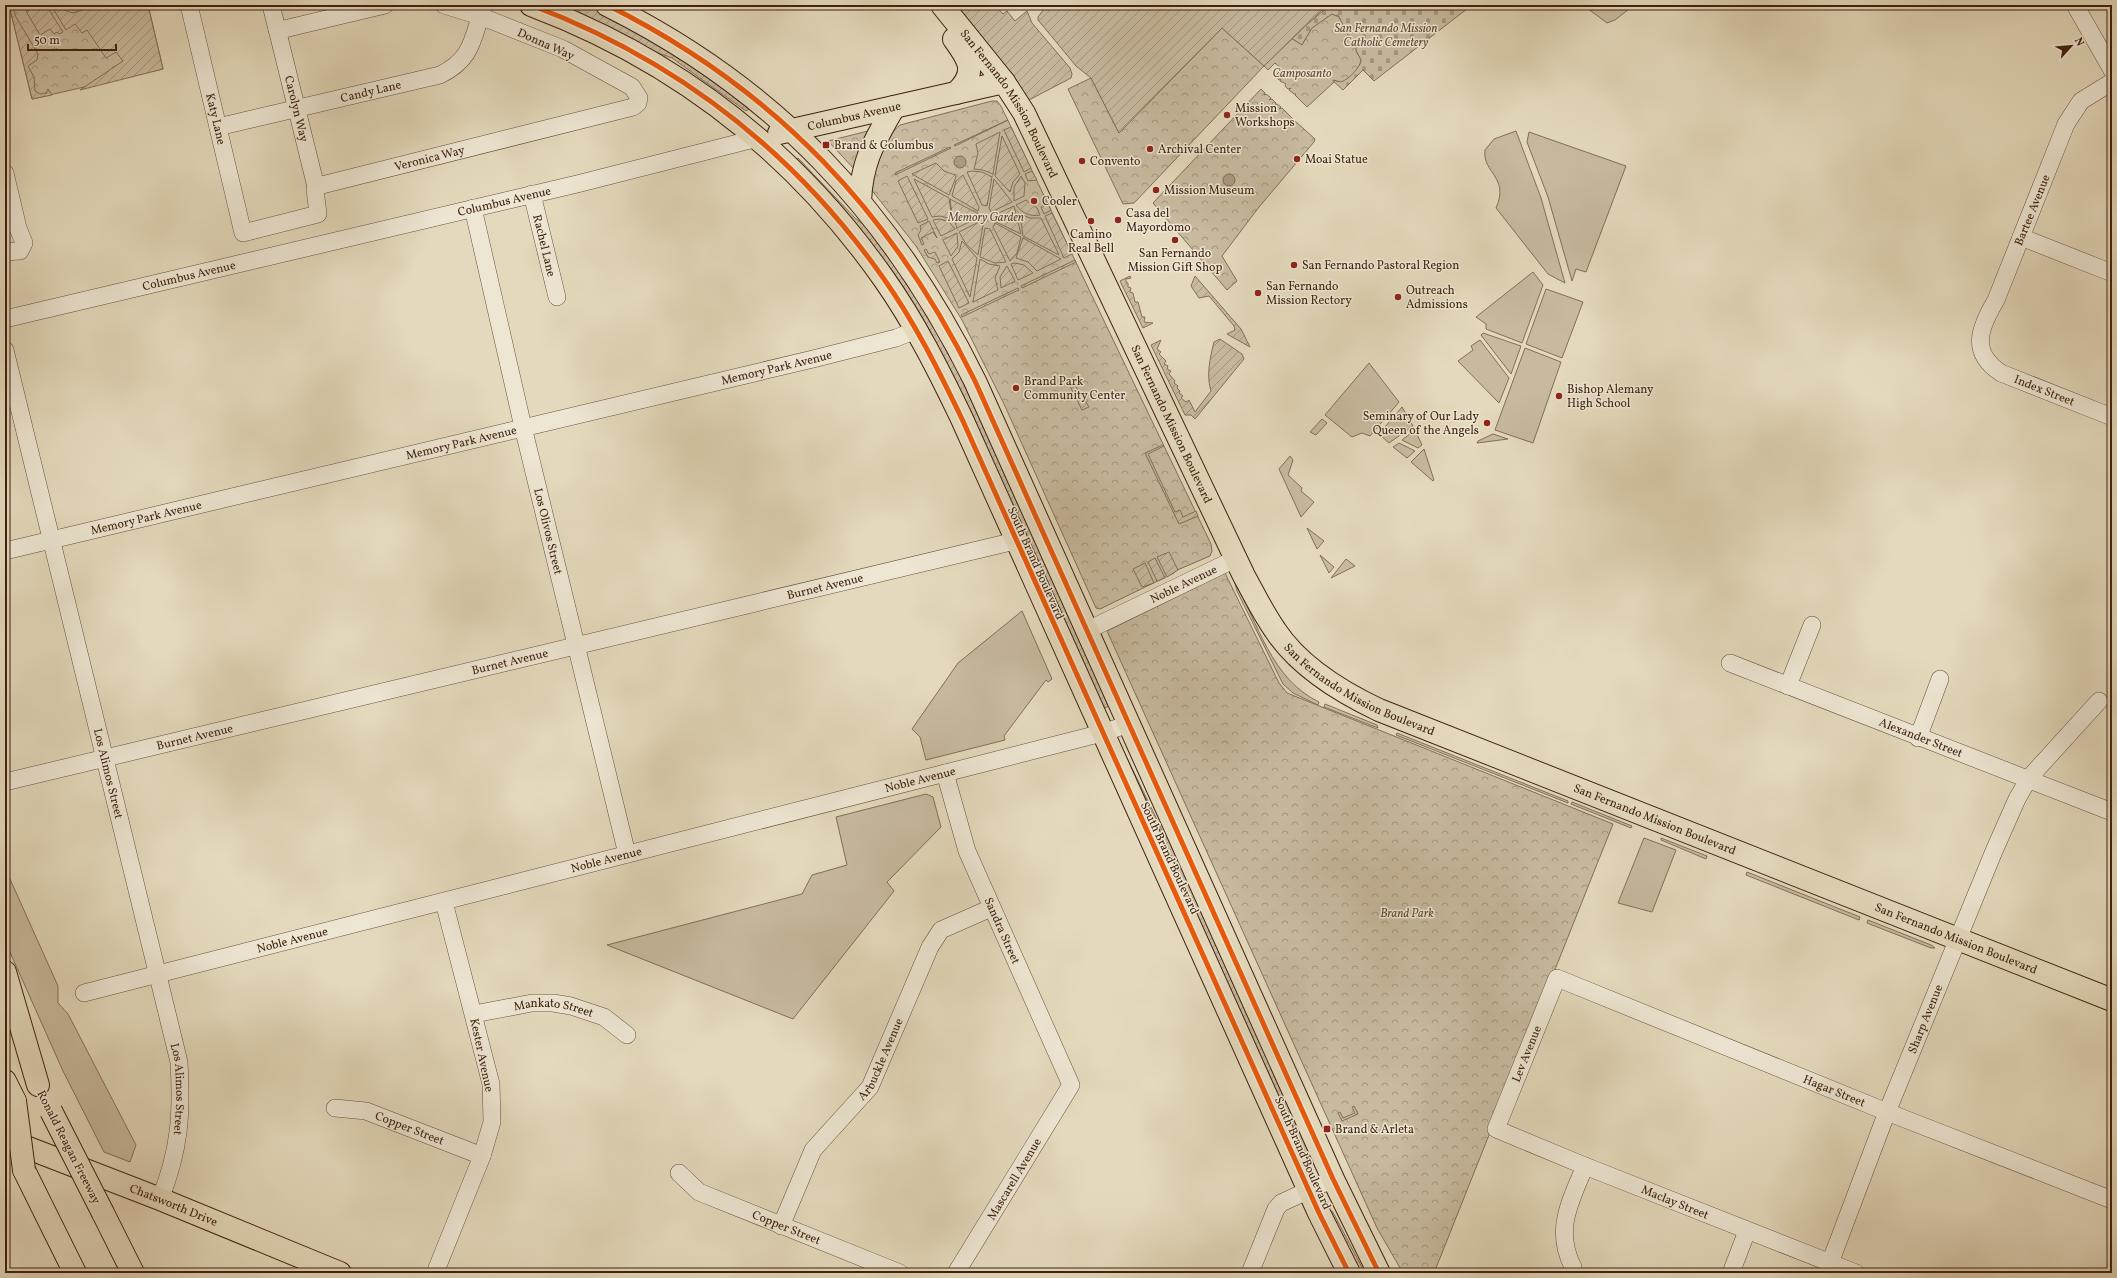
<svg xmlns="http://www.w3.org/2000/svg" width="2117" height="1278" font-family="Vollkorn,serif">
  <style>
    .grass { fill: #c8ba9f; stroke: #846e57 }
    .cemetery { fill: url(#cemetery-stones); stroke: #846e57 }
    .park { fill: url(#park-crowns); stroke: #846e57 }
    .garden { fill: url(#garden-furrows); stroke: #846e57 }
    .water { fill: url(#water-ripples); stroke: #806a53 }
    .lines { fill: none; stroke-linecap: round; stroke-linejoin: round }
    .stream { stroke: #806a53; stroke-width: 3.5 }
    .minor-casing { stroke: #684f3a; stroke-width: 18 }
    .major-casing { stroke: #3f210f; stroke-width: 24 }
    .highway-casing { stroke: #3f210f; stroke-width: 24 }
    .minor { stroke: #ede6d3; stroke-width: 17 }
    .major { stroke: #e4d9bc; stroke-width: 22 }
    .highway { stroke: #e4d9bc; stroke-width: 22 }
    .highway-bridge-casing { stroke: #3f210f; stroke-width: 24; stroke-linecap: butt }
    .highway-bridge { stroke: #e4d9bc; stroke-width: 22 }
    .cycleway-casing { stroke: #ede6d3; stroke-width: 8 }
    .cycleway { stroke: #e8590c; stroke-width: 5 }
    .poi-dot { fill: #8f2418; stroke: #ede6d3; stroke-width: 1.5 }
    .labels { text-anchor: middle; stroke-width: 3; stroke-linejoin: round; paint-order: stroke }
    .park-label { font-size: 12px; font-style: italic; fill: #614733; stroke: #ede6d3 }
    .street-label { font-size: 12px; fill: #3f210f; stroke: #ede6d3 }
    .poi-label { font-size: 12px; fill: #3f210f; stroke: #ede6d3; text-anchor: start }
  </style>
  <defs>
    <pattern id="cemetery-stones" width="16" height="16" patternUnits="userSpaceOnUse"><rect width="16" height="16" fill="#c8ba9f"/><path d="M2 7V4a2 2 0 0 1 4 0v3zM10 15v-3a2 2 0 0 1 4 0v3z" fill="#a49780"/></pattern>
    <pattern id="park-crowns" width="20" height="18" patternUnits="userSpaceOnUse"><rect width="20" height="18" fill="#c8ba9f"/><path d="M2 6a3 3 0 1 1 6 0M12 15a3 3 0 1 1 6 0" fill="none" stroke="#a49780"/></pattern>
    <pattern id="garden-furrows" width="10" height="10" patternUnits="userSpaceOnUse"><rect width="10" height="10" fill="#c8ba9f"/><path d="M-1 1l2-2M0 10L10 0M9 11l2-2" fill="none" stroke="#a49780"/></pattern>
    <pattern id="water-ripples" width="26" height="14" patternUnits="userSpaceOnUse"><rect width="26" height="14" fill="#ac9a81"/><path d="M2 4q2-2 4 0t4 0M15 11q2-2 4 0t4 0" fill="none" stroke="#8d7d68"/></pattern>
  </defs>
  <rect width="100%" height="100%" fill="#e4d9bc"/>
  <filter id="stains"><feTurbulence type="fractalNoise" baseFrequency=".005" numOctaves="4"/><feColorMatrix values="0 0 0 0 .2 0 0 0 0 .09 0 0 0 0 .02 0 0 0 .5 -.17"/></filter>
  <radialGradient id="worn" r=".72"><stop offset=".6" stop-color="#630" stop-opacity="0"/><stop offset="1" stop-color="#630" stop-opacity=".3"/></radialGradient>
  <path class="grass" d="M1583,5H1634L1615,20L1607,23Z
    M1516,131L1541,198L1565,283L1548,274L1496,208C1510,177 1482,173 1485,150L1494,139Z
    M1529,132L1626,166L1586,272L1576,269L1572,281L1548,197L1527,142Z
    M1533,272L1543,285L1522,343L1486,329V324L1476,317Z
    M1546,289L1583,302L1562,358L1526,344Z
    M1483,333L1521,346L1511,374L1481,335Z
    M1480,340L1509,378L1499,403L1458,361L1473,350L1471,346Z
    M1525,348L1561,362L1533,443L1495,430Z
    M1369,363L1399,402L1370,436L1362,433L1352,437L1325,415Z
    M1402,407L1413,426L1389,443L1379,434Z
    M1322,419L1327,423L1316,435L1310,432Z
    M1415,430L1422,445L1418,448L1402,440Z
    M1493,434L1508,439L1477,443L1478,441Z
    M1399,443L1415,451L1407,458L1393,447Z
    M1424,449L1434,480L1433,481L1411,462Z
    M1290,456L1293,460L1288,475L1302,488L1301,491L1314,502L1301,517L1279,469Z
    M1307,528L1324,541L1317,549Z
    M1320,555L1334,567L1329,573Z
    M1346,559L1355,566L1331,578Z
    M1234,580C1258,623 1271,679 1319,702L1318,705L1293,693L1283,684L1237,591Z
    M1022,611L1052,679L1048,682L1046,680L1004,736L1005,740L926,760L920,737L912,729L958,663Z
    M1325,704L1377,725L1378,728L1324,707Z
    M1397,733L1568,801V803L1396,735Z
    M926,794L933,797L941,827L887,882L894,891L793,1019L607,945L802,894L812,875L847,865L836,817Z
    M1572,802L1632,826L1631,828L1571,804Z
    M1644,838L1676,850L1652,912L1618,903Z
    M1661,838L1707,856L1706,859L1661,840Z
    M5,868L58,986V1003L68,1014L136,1145L130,1162L104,1152L63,1071L5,941Z
    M1747,872L1860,917L1859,920L1746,875Z
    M1868,920L1931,945L1935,948H1931L1867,923Z"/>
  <path class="cemetery" d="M1320,5H1472L1374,81L1363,70L1343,90L1330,78C1343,86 1345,79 1354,71C1358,67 1360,66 1361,60L1356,51L1354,40L1347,34L1338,15L1327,17L1325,20L1312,28L1302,45L1291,38L1323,11Z"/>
  <path class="park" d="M9,5H148L163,69L32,99Z
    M1332,14L1339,17L1347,34L1356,42V51L1361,60C1360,68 1349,79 1341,82L1333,80L1334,82L1307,107L1295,95L1296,94H1294L1289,90L1291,88L1288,89L1285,86L1286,84L1280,81L1281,79L1279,80L1275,76L1282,69L1275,63L1268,70L1264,66L1134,203L1123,204L1068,89L1091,78L1119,133L1222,28L1264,66L1291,38L1302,45L1312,28Z
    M1261,89L1265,93L1264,95L1266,94L1271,98L1269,100L1272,99L1276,103L1275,105L1277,104L1281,107L1279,109L1282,108L1294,120L1293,122L1295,121L1315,139L1314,142L1259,207L1222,256L1237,281L1227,290L1153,203Z
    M992,101H997L1001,106L1211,544L1212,551L1210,556L1175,571L1174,573L1100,609L1096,608L1004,404L962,320L916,246L870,188C872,165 882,140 900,125Z
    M868,131L870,136L856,171L828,141Z
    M1225,573L1279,683L1287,693L1613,824L1434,1273H1403L1377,1228L1107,631Z"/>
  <path class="garden" d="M9,5H12L16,17L38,54L37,60L28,66L34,77L35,91L40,94L46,93L48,89L52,95L32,99Z
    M41,5H46L63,32L59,34L57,32L54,34L50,29L40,35L26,11Z
    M51,5L73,13L99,5H148L163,69L80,90L123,61L116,52L106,58L87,30L82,33L75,24L66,30Z
    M556,5L592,7L621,20L675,51L749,109L746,111L672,58L645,48Z
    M952,5H995L1003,14L1007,11L1015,21L1027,11L1032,23L1070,68L1072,74L1071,78L1027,101Z
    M1047,5H1320L1323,9L1264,66L1222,28L1119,133L1091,78L1076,66L1038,20V17Z
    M1008,120L955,146L954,145Z
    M1011,127L1031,168L1024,172L1004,130Z
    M1000,132L993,174L983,170L974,169L978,153L976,144Z
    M1002,136L1020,174L1013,182L1010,192L995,176Z
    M950,147L951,148L895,175V173Z
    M798,158L855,218L874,233L943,337L1109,706L1100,710L971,425L795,161Z
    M936,163L944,171L955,175L956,177L949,195L912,174Z
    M972,171L982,172L992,177L987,206L982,205L967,172Z
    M1032,171L1037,180L1028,181L1025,174Z
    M963,175L979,207L978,211L952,196L956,181Z
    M907,176L928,219L918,223L898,181Z
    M1021,176L1025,183L1024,196L1014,201V187Z
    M914,179L949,198L952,219L940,216L932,217Z
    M994,179L1012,202L991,212L989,208Z
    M950,199L977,213L979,217L957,228L952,213Z
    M1026,200L1037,208L1040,215C1030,217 1022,213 1016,205Z
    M1047,202L1051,210L1044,214L1041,207Z
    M1014,206L1021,234L994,221L992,216Z
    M1052,213L1072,254L1064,258L1045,216Z
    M1020,214L1030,218H1041L1059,255L1023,236Z
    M940,219L949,222L955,229L941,236L933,220Z
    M929,221L937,238L933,232L921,238L924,244L922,245L918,235L921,230L920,226Z
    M981,221L983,225L978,255L966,244L959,232Z
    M995,223L1021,237L1017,253L1010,261L993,227Z
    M985,228L990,229L1006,262L995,263L980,257Z
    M957,233L958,246L951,256L943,240Z
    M1023,238L1061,259L1037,271L1028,262L1016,258Z
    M962,241L977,258L970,297L952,259L959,252Z
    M926,249L929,254L935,252L940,262L937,263L935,259L928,257L924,250Z
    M980,259L989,264L1000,266L995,278L998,290L973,302Z
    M1075,260L1076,262L1022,288L1021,286Z
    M948,261L969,303L959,308L939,266Z
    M1015,263L1024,265L1033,273L1018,280L1011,264Z
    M1007,266L1015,281L1001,288L1000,277Z
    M1130,276L1131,278L1126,279V282L1128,283V287L1131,288L1130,292L1133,293L1135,302H1138L1142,317H1145L1144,322L1153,323L1143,328L1120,281Z
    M1195,276L1241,329L1250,347L1227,334L1235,330L1234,326L1209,296L1199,298L1191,286Z
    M1018,288L1019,290L1012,293L962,317L961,315Z
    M1220,339L1242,354L1244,359L1195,419L1191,415H1185L1151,345L1161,340L1157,349L1161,352L1159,354L1166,361L1164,364L1168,366L1167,369L1171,371L1169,374L1175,381L1174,383L1178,386L1177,388L1180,391L1179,393L1183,396L1181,398L1186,402L1189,400L1195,412L1211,391C1206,376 1210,358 1214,342Z
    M1070,380L1080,392L1089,407L1082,410L1068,382Z
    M1163,445L1164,446L1148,454L1175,512L1180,510L1183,517L1196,511L1198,516L1179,524L1145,453Z
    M1169,552L1178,570L1167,577L1157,557Z
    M1155,558L1165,578L1157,581L1148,562Z
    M1145,563L1154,583L1142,587L1133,569Z
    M1127,758L1164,834L1180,856L1309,1152V1157L1302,1160L1123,760Z
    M1354,1106L1358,1114L1342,1121L1338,1113L1340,1112L1343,1118L1355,1113L1352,1107Z
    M1332,1211L1335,1216L1365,1273H1357L1326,1213Z"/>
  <path class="water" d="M954 162a6 6 0 1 1 12 0a6 6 0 1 1-12 0Z
    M1223 180a6 6 0 1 1 12 0a6 6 0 1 1-12 0Z"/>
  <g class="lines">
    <path class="stream" d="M1311,5L1313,7"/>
    <defs>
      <g id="minor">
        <path id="s1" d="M189,5L243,233L318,214L315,189L318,186L633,107L638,103L639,98L632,87L563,49L480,16L444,5"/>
        <path d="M271,5L277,29L280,30L385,5"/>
        <path d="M2075,5L2112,70"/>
        <path id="s2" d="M277,29L316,187"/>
        <path id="s3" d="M2112,82L2081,101L2066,124L1996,300C1980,327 1969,352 2001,373L2112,417"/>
        <path id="s4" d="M218,127L440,75C474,58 472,38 484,5"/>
        <path d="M5,173L18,228L24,243L20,251L5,252"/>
        <path id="s5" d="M532,194L557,297"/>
        <path id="s6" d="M473,208L523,427L627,854"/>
        <path d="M2021,237L2112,273"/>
        <path id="s7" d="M5,319L577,184L758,138"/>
        <path id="s8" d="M5,350L179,1062C182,1113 180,1150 160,1199"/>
        <path id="s9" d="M5,551L813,359L896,338L916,330"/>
        <path id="s10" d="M1088,630L1235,559"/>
        <path id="s11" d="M1730,663L2112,812"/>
        <path d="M1788,686L1812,625"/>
        <path d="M1918,738L1940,679"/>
        <path id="s12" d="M945,773L967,851L1071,1085L956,1273"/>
        <path id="s13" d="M5,782L1015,541"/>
        <path id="s14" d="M84,993L1102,733L1129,724"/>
        <path id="s15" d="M474,1014L532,1003H553L571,1006L604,1017L627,1035"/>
        <path id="s16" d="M335,1108L366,1111L482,1156"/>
        <path id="s17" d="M679,1173L699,1192L900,1273"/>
        <path id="s18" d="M781,1226L813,1150L870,1087L930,947L941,930L991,908"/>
        <path id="s19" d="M1830,1263L1887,1112L1994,851L2017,799L2029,778L2099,701"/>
        <path d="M1573,1267C1554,1230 1570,1202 1585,1166"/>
        <path d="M435,1273L482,1156L492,1122L491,1084L444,902"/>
        <path d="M1250,1273L1276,1209L1281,1203L1333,1179"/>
        <path d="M1731,1273L1747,1231"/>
        <path id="s20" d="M1856,1273L1585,1166L1496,1129L1557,978L1887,1112L2112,1200"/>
      </g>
      <g id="major">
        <path d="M531,5C677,60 794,151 884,279C915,323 939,371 962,419L1319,1213L1349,1273"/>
        <path d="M607,5C776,89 892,213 975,381L1333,1179L1379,1273"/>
        <path id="s21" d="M942,5L1004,82L1024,113L1244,576C1254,594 1263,613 1275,630C1298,665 1341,692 1379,710L2112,1000"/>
        <path d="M954,39C969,60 978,72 956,93"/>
        <path id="s22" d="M779,133L1004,82"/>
        <path d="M860,201C862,160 874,142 894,107"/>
        <path id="s23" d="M5,1139L160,1199L340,1273"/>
      </g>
      <path id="highway" d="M5,972L38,1085
        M5,1081L15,1101
        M24,1170L75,1273
        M103,1213L133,1273"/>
    </defs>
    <use href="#minor" class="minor-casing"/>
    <use href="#major" class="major-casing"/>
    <use href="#highway" class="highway-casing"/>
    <use href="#minor" class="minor"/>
    <use href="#major" class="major"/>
    <use href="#highway" class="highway"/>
    <defs>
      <path id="highway-bridge" d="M15,1101L24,1170
        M51,1111L103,1213"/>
    </defs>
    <use href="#highway-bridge" class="highway-bridge-casing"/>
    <use href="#highway-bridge" class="highway-bridge"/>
    <defs>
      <path id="cycleway" d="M531,5C677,60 794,151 884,279C915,323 939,371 962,419L1319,1213L1349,1273
        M607,5C776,89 892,213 975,381L1333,1179L1379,1273"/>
    </defs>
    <use href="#cycleway" class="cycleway-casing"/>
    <use href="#cycleway" class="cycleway"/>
  </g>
  <g class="poi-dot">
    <circle cx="1227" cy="115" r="4"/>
    <rect x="822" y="141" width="8" height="8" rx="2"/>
    <circle cx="1150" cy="149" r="4"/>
    <circle cx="1297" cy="159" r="4"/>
    <circle cx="1082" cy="161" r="4"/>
    <circle cx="1156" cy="190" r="4"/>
    <circle cx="1034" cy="201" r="4"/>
    <circle cx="1118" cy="220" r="4"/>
    <circle cx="1091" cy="221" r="4"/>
    <circle cx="1175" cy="240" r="4"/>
    <circle cx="1294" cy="265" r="4"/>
    <circle cx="1258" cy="293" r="4"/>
    <circle cx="1398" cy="297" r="4"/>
    <circle cx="1016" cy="388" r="4"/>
    <circle cx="1559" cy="396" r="4"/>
    <circle cx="1487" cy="423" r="4"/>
    <rect x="1323" y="1125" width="8" height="8" rx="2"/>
  </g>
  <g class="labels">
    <g class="park-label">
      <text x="1386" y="32">San Fernando Mission<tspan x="1386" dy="14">Catholic Cemetery</tspan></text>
      <text x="1302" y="77">Camposanto</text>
      <text x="986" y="221">Memory Garden</text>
      <text x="1407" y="917">Brand Park</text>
    </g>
    <g class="street-label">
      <text transform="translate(546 44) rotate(24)" y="4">Donna Way</text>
      <text dy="4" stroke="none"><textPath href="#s4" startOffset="157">Candy Lane</textPath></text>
      <text dy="4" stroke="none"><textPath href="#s21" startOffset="120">San Fernando Mission Boulevard</textPath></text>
      <text dy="4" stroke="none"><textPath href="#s2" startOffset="82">Carolyn Way</textPath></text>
      <text dy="4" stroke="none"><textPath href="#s22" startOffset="77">Columbus Avenue</textPath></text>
      <text dy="4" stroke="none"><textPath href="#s1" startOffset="117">Katy Lane</textPath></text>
      <text dy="4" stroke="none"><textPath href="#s1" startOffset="456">Veronica Way</textPath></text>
      <text dy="4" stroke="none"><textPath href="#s7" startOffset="513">Columbus Avenue</textPath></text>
      <text transform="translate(2032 210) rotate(-68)" y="4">Bartee Avenue</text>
      <text dy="4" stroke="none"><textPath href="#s5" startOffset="53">Rachel Lane</textPath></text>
      <text dy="4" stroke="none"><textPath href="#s7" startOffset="189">Columbus Avenue</textPath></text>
      <text dy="4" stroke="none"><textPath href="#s9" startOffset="793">Memory Park Avenue</textPath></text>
      <text dy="4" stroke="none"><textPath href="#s3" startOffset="384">Index Street</textPath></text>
      <text dy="4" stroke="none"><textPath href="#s21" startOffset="480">San Fernando Mission Boulevard</textPath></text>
      <text dy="4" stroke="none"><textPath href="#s9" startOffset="469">Memory Park Avenue</textPath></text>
      <text dy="4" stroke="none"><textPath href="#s9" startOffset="145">Memory Park Avenue</textPath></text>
      <text dy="4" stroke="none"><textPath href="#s6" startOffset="332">Los Olivos Street</textPath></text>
      <text transform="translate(1036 563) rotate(66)" y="4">South Brand Boulevard</text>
      <text dy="4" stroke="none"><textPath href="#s10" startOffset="106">Noble Avenue</textPath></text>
      <text dy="4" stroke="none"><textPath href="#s13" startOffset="843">Burnet Avenue</textPath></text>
      <text dy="4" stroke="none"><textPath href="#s13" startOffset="519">Burnet Avenue</textPath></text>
      <text dy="4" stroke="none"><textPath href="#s21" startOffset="816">San Fernando Mission Boulevard</textPath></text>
      <text dy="4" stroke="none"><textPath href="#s13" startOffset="195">Burnet Avenue</textPath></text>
      <text dy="4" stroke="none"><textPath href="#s11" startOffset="205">Alexander Street</textPath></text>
      <text dy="4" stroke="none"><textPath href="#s8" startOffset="436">Los Alimos Street</textPath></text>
      <text dy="4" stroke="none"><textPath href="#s14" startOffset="863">Noble Avenue</textPath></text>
      <text dy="4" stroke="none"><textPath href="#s21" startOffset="1140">San Fernando Mission Boulevard</textPath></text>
      <text transform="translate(1170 858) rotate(65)" y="4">South Brand Boulevard</text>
      <text dy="4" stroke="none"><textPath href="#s14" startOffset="539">Noble Avenue</textPath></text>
      <text dy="4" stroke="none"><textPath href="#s12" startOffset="168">Sandra Street</textPath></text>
      <text dy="4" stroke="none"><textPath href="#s21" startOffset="1464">San Fernando Mission Boulevard</textPath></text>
      <text dy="4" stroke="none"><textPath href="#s14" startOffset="215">Noble Avenue</textPath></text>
      <text dy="4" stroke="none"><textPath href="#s15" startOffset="81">Mankato Street</textPath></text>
      <text dy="4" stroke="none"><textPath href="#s19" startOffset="262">Sharp Avenue</textPath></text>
      <text dy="4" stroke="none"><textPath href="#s20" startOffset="469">Lev Avenue</textPath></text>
      <text transform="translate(482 1055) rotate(78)" y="4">Kester Avenue</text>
      <text dy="4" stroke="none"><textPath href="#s18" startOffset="197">Arbuckle Avenue</textPath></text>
      <text dy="4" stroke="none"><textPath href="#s8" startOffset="760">Los Alimos Street</textPath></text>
      <text dy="4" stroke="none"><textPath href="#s20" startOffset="850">Hagar Street</textPath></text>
      <text dy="4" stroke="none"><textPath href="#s16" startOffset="78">Copper Street</textPath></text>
      <text transform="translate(69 1147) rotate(63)" y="4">Ronald Reagan Freeway</text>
      <text transform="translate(1303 1153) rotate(66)" y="4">South Brand Boulevard</text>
      <text transform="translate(1014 1179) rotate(-59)" y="4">Mascarell Avenue</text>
      <text transform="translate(1675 1202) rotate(22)" y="4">Maclay Street</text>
      <text dy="4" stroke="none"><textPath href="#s23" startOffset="181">Chatsworth Drive</textPath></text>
      <text dy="4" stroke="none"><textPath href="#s17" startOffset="122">Copper Street</textPath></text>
    </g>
    <g class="poi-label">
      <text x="1235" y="112">Mission<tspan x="1235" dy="14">Workshops</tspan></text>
      <text x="834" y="149">Brand &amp; Columbus</text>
      <text x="1158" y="153">Archival Center</text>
      <text x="1305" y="163">Moai Statue</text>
      <text x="1090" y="165">Convento</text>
      <text x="1164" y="194">Mission Museum</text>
      <text x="1042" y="205">Cooler</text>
      <text x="1126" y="217">Casa del<tspan x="1126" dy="14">Mayordomo</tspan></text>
      <text x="1091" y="238" text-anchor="middle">Camino<tspan x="1091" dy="14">Real Bell</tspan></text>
      <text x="1175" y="257" text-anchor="middle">San Fernando<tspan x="1175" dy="14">Mission Gift Shop</tspan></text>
      <text x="1302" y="269">San Fernando Pastoral Region</text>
      <text x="1266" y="290">San Fernando<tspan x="1266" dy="14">Mission Rectory</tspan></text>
      <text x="1406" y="294">Outreach<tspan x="1406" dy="14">Admissions</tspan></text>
      <text x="1024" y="385">Brand Park<tspan x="1024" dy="14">Community Center</tspan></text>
      <text x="1567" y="393">Bishop Alemany<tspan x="1567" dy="14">High School</tspan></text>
      <text x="1479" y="420" text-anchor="end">Seminary of Our Lady<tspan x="1479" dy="14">Queen of the Angels</tspan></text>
      <text x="1335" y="1133">Brand &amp; Arleta</text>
    </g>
  </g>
  <rect width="2117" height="1278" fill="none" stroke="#e4d9bc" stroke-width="20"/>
  <rect x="6" y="6" width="2105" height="1266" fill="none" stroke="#3f210f" stroke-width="2"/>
  <rect x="10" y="10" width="2097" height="1258" fill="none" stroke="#3f210f"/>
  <g transform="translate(2071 46) rotate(63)" stroke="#ede6d3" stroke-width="3" paint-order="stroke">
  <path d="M0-3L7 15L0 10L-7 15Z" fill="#3f210f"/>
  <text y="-6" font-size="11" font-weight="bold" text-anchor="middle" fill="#3f210f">N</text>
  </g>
  <path d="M28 44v6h88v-6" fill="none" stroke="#3f210f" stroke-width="2"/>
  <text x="34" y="44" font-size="12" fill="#3f210f" stroke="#ede6d3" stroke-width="3" paint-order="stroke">50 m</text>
  <rect width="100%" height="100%" filter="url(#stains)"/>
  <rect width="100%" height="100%" fill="url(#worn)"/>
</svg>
